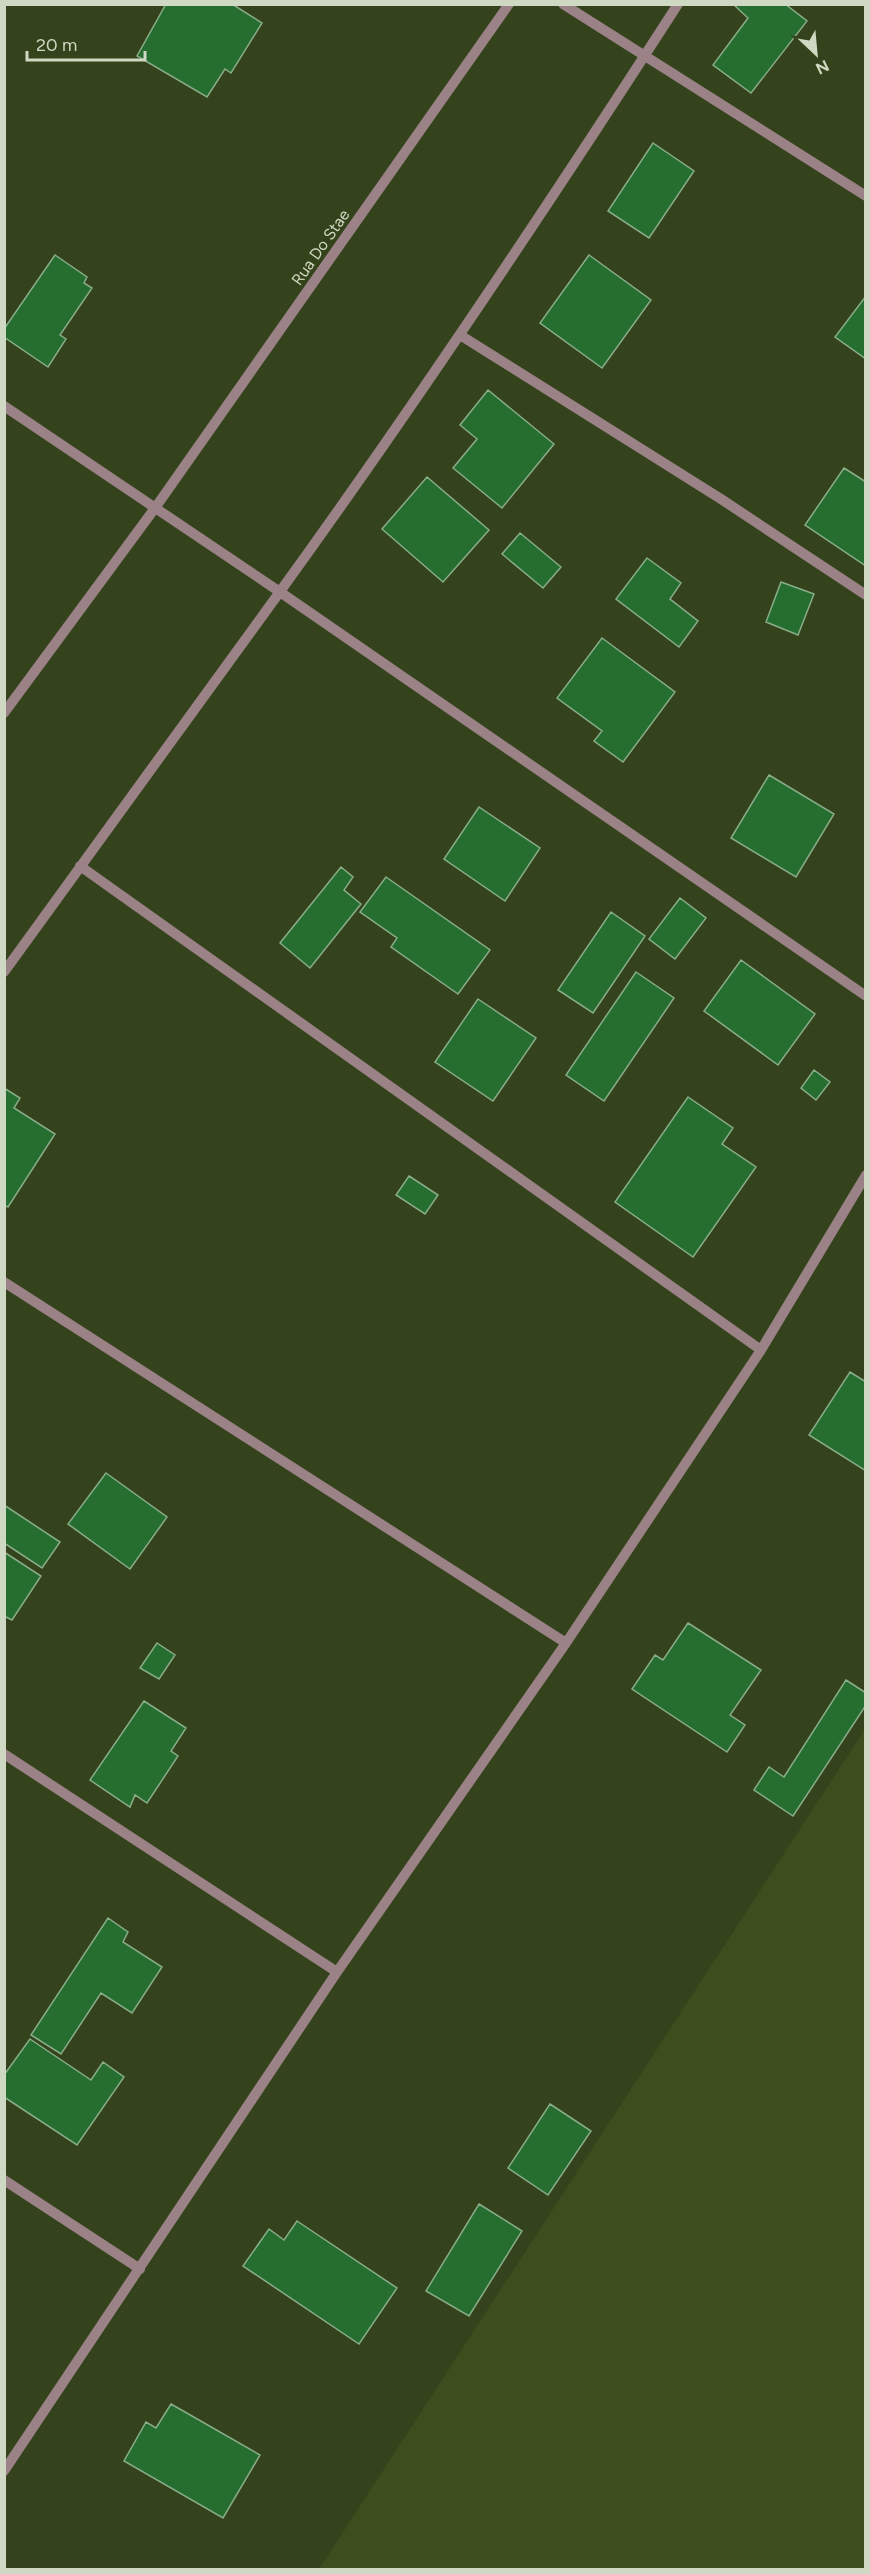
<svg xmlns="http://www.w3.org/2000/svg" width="870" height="2574" font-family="Figtree,sans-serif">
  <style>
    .built { fill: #3c4d1e }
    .building { fill: #266d30; stroke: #89ad8a; stroke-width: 1.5 }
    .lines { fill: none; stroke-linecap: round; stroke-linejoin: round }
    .minor { stroke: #9a8287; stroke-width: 10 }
    .labels { text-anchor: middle; stroke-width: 4.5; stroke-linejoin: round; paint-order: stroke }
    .street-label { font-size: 16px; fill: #cfd8c2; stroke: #34431b }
  </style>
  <rect width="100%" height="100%" fill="#34431b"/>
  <path class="built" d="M865,1729V2569H319Z"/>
  <path class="building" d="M166,4H232L262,23L231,73L225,69L207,97L137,56Z
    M733,4H785L807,21L751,93L713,65L748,18Z
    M653,143L694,171L649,238L608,211Z
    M55,255L87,277L84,283L92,288L60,335L66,339L48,367L4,337V329Z
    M589,255L651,300L602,368L540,323Z
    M866,296V359L835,337Z
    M488,390L554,444L502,508L453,468L477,439L460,425Z
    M844,468L866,482V566L805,525Z
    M427,477L489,530L443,582L382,529Z
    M520,533L561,567L543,588L502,554Z
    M647,558L681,583L670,599L698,621L679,647L616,599Z
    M781,582L814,594L798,635L766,622Z
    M602,638L675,692L623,762L594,741L602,731L557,698Z
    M769,775L834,814L796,877L731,838Z
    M479,807L540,848L505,901L444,859Z
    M341,867L353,877L344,890L361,904L310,968L280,943Z
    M386,877L490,950L458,994L391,947L397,938L360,912Z
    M680,898L706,918L675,959L649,939Z
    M611,912L645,936L593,1013L558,990Z
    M741,960L815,1014L778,1065L704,1011Z
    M636,972L674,998L604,1101L566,1075Z
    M478,999L536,1038L493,1101L435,1062Z
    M814,1070L830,1082L816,1100L801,1088Z
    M4,1088L20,1098L14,1108L55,1134L8,1207L4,1205Z
    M688,1097L733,1128L722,1144L756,1167L693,1257L615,1202Z
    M409,1176L438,1195L425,1214L396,1195Z
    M850,1372L866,1382V1471L809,1435Z
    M106,1473L167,1517L130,1569L68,1524Z
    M4,1505L60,1542L42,1568L4,1543Z
    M4,1552L41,1576L12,1620L4,1616Z
    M688,1623L761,1670L730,1715L745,1725L727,1752L632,1689L655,1655L663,1660Z
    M157,1643L175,1655L159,1679L140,1668Z
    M846,1680L866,1693V1705L793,1816L754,1790L769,1767L784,1777Z
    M144,1701L186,1728L171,1751L178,1756L147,1803L135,1795L130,1807L90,1780Z
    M108,1918L128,1932L123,1942L162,1967L132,2013L101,1993L61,2054L31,2035Z
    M30,2039L91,2080L103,2062L124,2077L77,2145L4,2097V2075Z
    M550,2104L591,2131L548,2195L508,2168Z
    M479,2204L522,2231L469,2316L426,2291Z
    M297,2221L397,2288L359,2344L243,2266L269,2229L284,2240Z
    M171,2404L260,2455L223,2518L124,2461L146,2422L156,2428Z"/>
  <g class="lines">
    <path class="minor" d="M563,4L866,196
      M460,335L721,499L866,595
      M4,406L280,592L866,996
      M4,713L155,508L509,4
      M80,866L761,1350
      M4,972C95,845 188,720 279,593C418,401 549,204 678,4
      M4,1282L566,1643
      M4,1754L337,1972
      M4,2180L140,2269
      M4,2471L337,1972L566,1643L761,1350L866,1175"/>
  </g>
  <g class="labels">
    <g class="street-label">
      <text transform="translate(320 247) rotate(-55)" y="6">Rua Do Stae</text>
    </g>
  </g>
  <rect width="870" height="2574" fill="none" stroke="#cfd8c2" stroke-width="12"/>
  <g transform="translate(816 54) rotate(154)" stroke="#34431b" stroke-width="4.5" paint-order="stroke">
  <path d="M0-4.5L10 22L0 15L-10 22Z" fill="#cfd8c2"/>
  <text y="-9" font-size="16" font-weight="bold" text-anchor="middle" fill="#cfd8c2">N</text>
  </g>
  <path d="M27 51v9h118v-9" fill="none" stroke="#cfd8c2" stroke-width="3"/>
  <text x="36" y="51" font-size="18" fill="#cfd8c2" stroke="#34431b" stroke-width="4.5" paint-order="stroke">20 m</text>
</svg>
